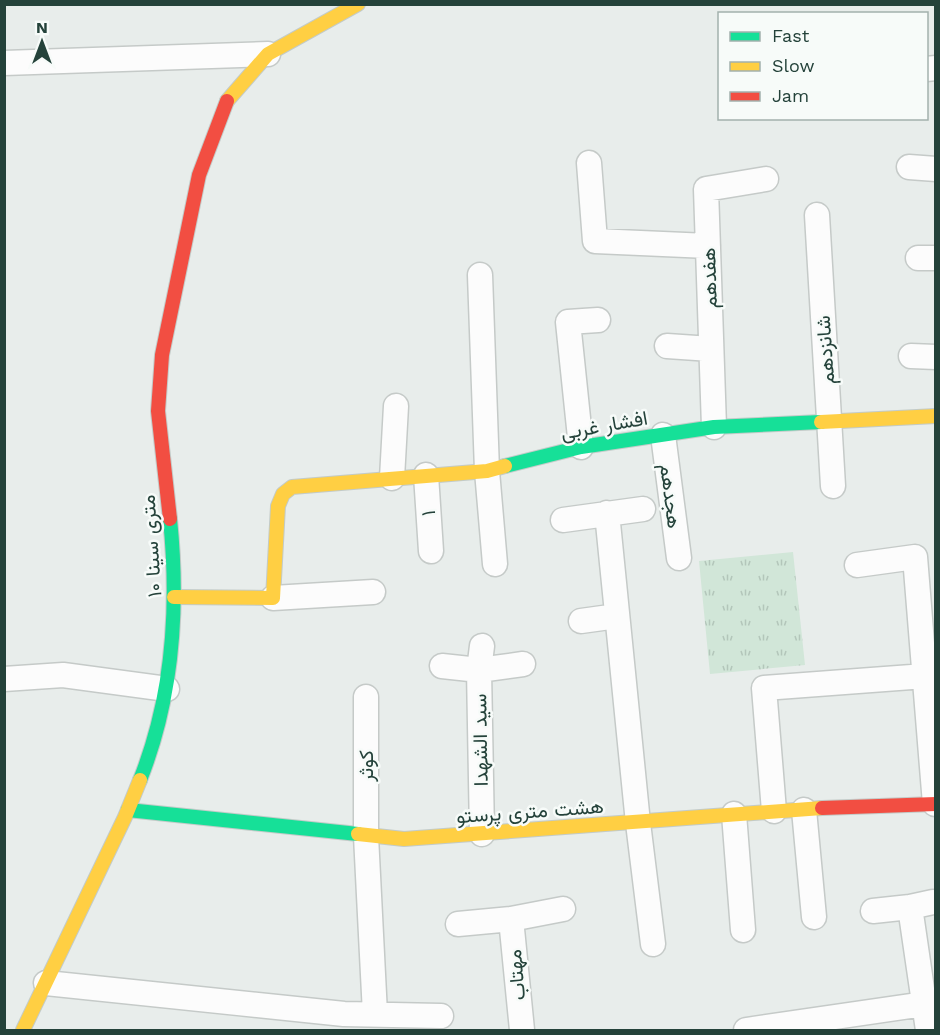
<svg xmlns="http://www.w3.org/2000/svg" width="940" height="1035" font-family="'Work Sans',Vazirmatn,sans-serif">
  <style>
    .grass { fill: url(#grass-tufts) }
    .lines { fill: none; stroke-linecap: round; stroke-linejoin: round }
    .street-casing { stroke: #c5cac8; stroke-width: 27 }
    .fast-casing { stroke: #c3cbc8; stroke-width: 16 }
    .slow-casing { stroke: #c3cbc8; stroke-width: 16 }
    .jam-casing { stroke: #c3cbc8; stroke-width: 16 }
    .street { stroke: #fcfcfc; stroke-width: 24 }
    .fast { stroke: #16e098; stroke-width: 14 }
    .slow { stroke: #ffcf43; stroke-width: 14 }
    .jam { stroke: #f24e42; stroke-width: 14 }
    .labels { text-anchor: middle; stroke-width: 5; stroke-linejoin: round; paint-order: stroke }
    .street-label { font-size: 20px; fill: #24423a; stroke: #f7fbf9 }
  </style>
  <defs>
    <pattern id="grass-tufts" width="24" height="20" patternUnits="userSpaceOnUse" patternTransform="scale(1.5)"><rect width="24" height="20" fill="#d1e6d8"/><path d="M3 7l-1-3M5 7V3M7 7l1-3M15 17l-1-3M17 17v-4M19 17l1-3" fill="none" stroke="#b3c6ba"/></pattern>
  </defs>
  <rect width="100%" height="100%" fill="#e8edeb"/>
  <path class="grass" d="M793,552L805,665L710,674L699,561Z"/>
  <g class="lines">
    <defs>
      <path id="street" d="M4,63L268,54
        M926,69L936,68
        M589,163L595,241L708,246
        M909,167L936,169
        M817,215L833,486
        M918,258H936
        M480,275L487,471L495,564
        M667,346L711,349
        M911,356L936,357
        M714,427L706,189L766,179
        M663,435L679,558
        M581,447L568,322L598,320
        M426,475L431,551
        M392,478L396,406
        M607,513L638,823L653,944
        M563,520L643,509
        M857,565L915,557L935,804
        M273,598L373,592
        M581,621L617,616
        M482,646L479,670L482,834
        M442,666L479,670L523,664
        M4,679L63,675L167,689
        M366,697V836L375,1014
        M804,810L814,917
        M774,811L764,688L925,676
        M734,814L743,930
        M910,907L928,1030
        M873,911L910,907L933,902
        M511,919L522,1030
        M458,924L511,919L563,909
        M46,983L344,1014L441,1016
        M746,1030L924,1004"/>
      <path id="fast" d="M505,466L581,447L714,427L821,422
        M140,780C173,697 179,607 170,519
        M128,810L358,834"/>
      <path id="slow" d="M227,101L268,54L358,4
        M821,422L936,416
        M174,597L273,598L278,506L283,494L292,487L487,471L505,466
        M358,834L404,839L822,808
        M23,1030L125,817L140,780"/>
      <path id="jam" d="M170,519L158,411L162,355L199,175L227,101
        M822,808L936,804"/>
    </defs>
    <use href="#street" class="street-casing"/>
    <use href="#fast" class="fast-casing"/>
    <use href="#slow" class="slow-casing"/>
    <use href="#jam" class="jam-casing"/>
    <use href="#street" class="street"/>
    <use href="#fast" class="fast"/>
    <use href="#slow" class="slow"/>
    <use href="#jam" class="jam"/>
  </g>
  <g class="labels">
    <g class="street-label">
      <text transform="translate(709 278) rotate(-92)" y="7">هفدهم</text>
      <text transform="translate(825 350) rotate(-94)" y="7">شانزدهم</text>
      <text transform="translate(604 425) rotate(-10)" y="7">افشار غربی</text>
      <text transform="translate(671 496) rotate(83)" y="7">هجدهم</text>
      <text transform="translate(428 513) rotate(-94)" y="7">۱</text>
      <text transform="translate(151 546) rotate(-94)" y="7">۱۰ متری سینا</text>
      <text transform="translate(480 740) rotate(-91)" y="7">سید الشهدا</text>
      <text transform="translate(366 766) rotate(-90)" y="7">کوثر</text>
      <text transform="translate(530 811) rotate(-4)" y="7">هشت متری پرستو</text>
      <text transform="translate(516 975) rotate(-95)" y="7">مهتاب</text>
    </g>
  </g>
  <rect width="940" height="1035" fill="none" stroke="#24423a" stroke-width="12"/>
  <rect x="718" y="12" width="210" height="108" fill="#f7fbf9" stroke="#a3b1ad" stroke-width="1.5"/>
  <rect x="730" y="32" width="30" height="9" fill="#16e098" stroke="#a3b1ad" stroke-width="1.5"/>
  <text x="772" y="42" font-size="18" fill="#24423a">Fast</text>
  <rect x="730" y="62" width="30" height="9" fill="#ffcf43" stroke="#a3b1ad" stroke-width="1.5"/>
  <text x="772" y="72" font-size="18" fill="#24423a">Slow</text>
  <rect x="730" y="92" width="30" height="9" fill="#f24e42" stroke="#a3b1ad" stroke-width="1.5"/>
  <text x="772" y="102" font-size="18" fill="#24423a">Jam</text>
  <g transform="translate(42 42)" stroke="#f7fbf9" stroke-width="4.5" paint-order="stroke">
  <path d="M0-4.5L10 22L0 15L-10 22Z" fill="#24423a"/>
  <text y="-9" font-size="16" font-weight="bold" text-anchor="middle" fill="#24423a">N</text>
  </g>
</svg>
